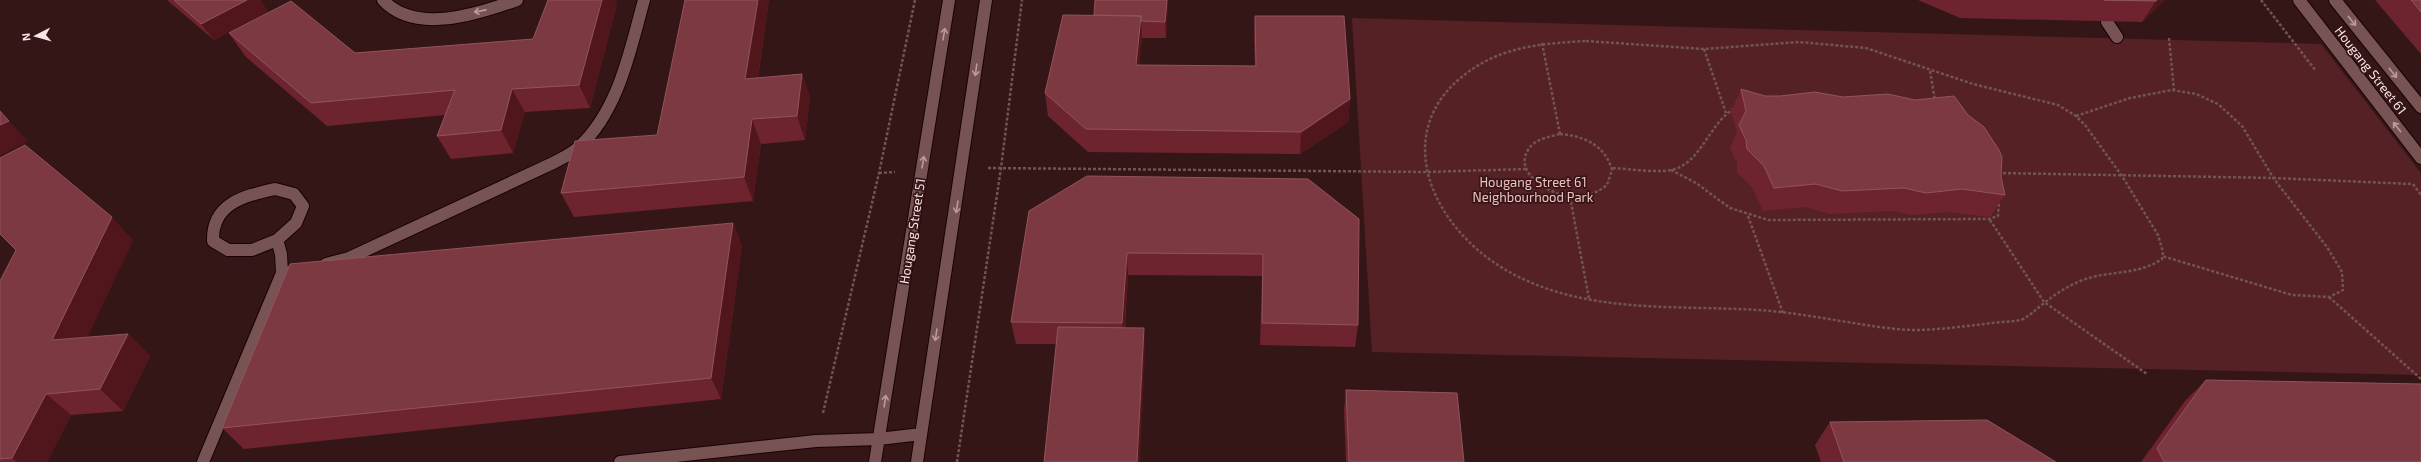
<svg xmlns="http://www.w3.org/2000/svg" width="2421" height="462" font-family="'Exo 2',sans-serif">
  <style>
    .green { fill: #552125 }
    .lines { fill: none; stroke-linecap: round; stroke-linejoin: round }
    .minor-casing { stroke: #1a0204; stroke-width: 14 }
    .path { stroke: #715455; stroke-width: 2.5; stroke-dasharray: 3 2; stroke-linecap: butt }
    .minor { stroke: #785353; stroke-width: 12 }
    .wall { fill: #6e242e }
    .shaded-wall { fill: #51161c }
    .building { fill: #7d3941; stroke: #91545b }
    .oneway { stroke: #ba9c9c }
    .labels { text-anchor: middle; stroke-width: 3.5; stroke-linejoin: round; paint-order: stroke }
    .street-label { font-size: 13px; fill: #fbe4e4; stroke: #351617 }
    .park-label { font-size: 13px; fill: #f0c0c0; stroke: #351617 }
  </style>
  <rect width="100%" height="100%" fill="#351617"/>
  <path class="green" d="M1352,18L2321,44L2421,173V375L1372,352Z"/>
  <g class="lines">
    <defs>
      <path id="minor" d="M383,0C415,35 478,14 517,0
        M2299,0L2421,158
        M2335,0L2421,107
        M2107,22L2117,37
        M275,189L294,194L303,206L296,223L277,240L252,250H228L213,241C212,203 244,196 275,189Z
        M326,264L349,258L553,163C562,158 572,154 579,147C619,110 630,50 644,0
        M282,273L303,270
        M203,462L282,273L281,254L277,240
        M620,462L816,441L879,439L921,434
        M875,462L949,0
        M917,462L986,0"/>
    </defs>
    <use href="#minor" class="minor-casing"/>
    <path class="path" d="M2261,0L2316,71
      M2169,38L2174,90
      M1586,41L1704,49L1799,42L1866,48L1973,84L2058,105L2076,116L2085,125L2122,176L2158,235L2163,252L2162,259C2137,276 2107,270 2080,281C2066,287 2054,295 2043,304C2035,310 2030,316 2021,320C2009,322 1997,322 1985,324C1956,327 1926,332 1896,329C1850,324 1805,313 1758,310C1677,305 1588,314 1513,274C1426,228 1381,117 1486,61C1517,45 1552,43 1586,41Z
      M1542,43L1560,134
      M1704,49L1726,113
      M1930,71L1935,100
      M2076,116L2130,98L2172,90L2196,94L2218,104L2242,126L2274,179L2327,247L2342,272L2343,290L2329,297L2292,295L2162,256
      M1560,134C1584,136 1605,145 1612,170L1607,185C1597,193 1584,198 1571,197C1552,195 1513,174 1528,150C1534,139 1549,137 1560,134Z
      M988,168L1427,172L1526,169
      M1613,168C1630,169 1656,173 1671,170C1702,164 1709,121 1736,108
      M1671,170L1696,183L1730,208L1768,220L1989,219L1998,216L1999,202
      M879,173L895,172
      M1998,173L2274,178L2411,184
      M2413,184L2421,195
      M1570,197L1589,299
      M1748,216L1783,313
      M1990,220L2044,302L2147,374
      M2329,297L2421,379
      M823,413L879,173L915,0
      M957,462L1001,168L1022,0"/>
    <use href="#minor" class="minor"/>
  </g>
  <path class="wall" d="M167,0H260L268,12L214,40Z
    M769,0L758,78L802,74L810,98L805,140L761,144L753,201L574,217L561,193L657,135Z
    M1168,0L1166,38H1142L1139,65L1255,66L1254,39L1255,16L1350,99L1348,122L1300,154L1088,152L1048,116L1045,93Z
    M1918,0H2164L2142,22L1960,18Z
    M2375,0H2421V54Z
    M617,4L590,108L525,112L513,153L451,159L437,136L445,115L327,126L245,56L229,33L355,53L533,39Z
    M1741,89L2001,177L2005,195L1990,217L1948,212L1913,215L1891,211L1830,214L1805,207L1763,211L1753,189L1737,172V163L1730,148L1737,132L1731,112Z
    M1308,179L1358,325L1355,347L1260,345L1262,276L1128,275L1125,328L1145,352L1056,344H1016L1011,322L1029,211Z
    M733,223L742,246L721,399L244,449L222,428Z
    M133,240L87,337L128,334L150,356L123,411L71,415L47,462H0V281Z
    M2206,380L2421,462H2141L2185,401Z
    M1346,390L1464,462H1346L1344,410Z
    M1830,422L2056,462H1821L1815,445Z"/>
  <path class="shaded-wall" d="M247,0H260L268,12L214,40L201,24Z
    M602,0H615L617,4L590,108L579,85Z
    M758,0H769L754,103L745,79Z
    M1167,0H1168L1166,38L1165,22Z
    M2157,0H2164L2142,22L2156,1Z
    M1141,16L1142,39L1137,88L1136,65Z
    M802,74L810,98L805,140L797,116Z
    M512,89L525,112L513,153L501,130Z
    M1350,99L1348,122L1300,154L1301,132Z
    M0,111L28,141L0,156Z
    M752,119L761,144L753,201L744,177Z
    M112,217L133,240L76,362L52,340Z
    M733,223L742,246L721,399L711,378Z
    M1127,253L1128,275L1123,344L1122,323Z
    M1144,328L1145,352L1140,462H1137Z
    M128,334L150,356L123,411L100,389Z
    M46,394L71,415L47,462H17L12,458Z"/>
  <path class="building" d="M174,0H247L201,24Z
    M548,0H602L579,85L512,89L501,130L437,136L455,90L311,103L229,33L291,1L355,53L533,39Z
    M685,0H758L745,79L802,74L797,116L752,119L744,177L561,193L575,141L657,135Z
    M1095,0H1167L1165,22L1141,21V16L1094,15Z
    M2104,0H2157L2156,1Z
    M2411,0H2421V12Z
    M1063,15L1141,16L1136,65L1256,66L1255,16H1344L1350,99L1301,132L1086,129L1045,93Z
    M1741,89L1765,96H1780L1815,92L1843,97L1888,94L1915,100L1954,96L1968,115L1984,127L1999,150L2002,157L2001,177L2005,195L1962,189L1926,193L1904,188L1842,191L1816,184L1774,188L1764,166L1747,149L1746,140L1739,125L1746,111Z
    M0,111L9,121L0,125Z
    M25,145L112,217L52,340L128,334L100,389L46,394L12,458L0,459V281L16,250L0,234V158Z
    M1087,176L1308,179L1359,219L1358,325L1262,323L1263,254L1127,253L1122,323L1011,322L1029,211Z
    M733,223L711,378L222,428L290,264Z
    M1058,327L1144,328L1137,462H1044Z
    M2206,380L2421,384V462H2164L2157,448Z
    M1346,390L1457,393L1464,462H1349Z
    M1987,420L2056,462H1844L1830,422Z"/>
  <defs><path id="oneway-shaft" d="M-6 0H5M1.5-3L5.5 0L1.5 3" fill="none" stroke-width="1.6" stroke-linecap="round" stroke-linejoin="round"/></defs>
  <g class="oneway">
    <use href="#oneway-shaft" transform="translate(480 11) rotate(169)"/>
    <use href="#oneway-shaft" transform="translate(2352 21) rotate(51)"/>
    <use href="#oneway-shaft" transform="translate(944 34) rotate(-81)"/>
    <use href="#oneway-shaft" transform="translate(976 70) rotate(98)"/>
    <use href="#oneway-shaft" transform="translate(2393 73) rotate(51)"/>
    <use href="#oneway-shaft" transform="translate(2397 127) rotate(-128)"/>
    <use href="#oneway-shaft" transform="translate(923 162) rotate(-81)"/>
    <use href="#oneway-shaft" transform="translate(957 207) rotate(99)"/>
    <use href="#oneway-shaft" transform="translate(936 335) rotate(99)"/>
    <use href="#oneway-shaft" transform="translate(885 401) rotate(-81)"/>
  </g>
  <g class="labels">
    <g class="street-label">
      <text transform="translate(2371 70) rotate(52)" y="5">Hougang Street 61</text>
      <text transform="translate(912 231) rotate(-81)" y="5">Hougang Street 51</text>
    </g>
    <g class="park-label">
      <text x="1533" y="187">Hougang Street 61<tspan x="1533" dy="15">Neighbourhood Park</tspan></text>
    </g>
  </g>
  <g transform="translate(36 36) rotate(264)" stroke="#351617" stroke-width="3" paint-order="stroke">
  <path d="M0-3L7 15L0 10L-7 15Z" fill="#fbe4e4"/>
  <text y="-6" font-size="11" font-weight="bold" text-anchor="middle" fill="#fbe4e4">N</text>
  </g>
</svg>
